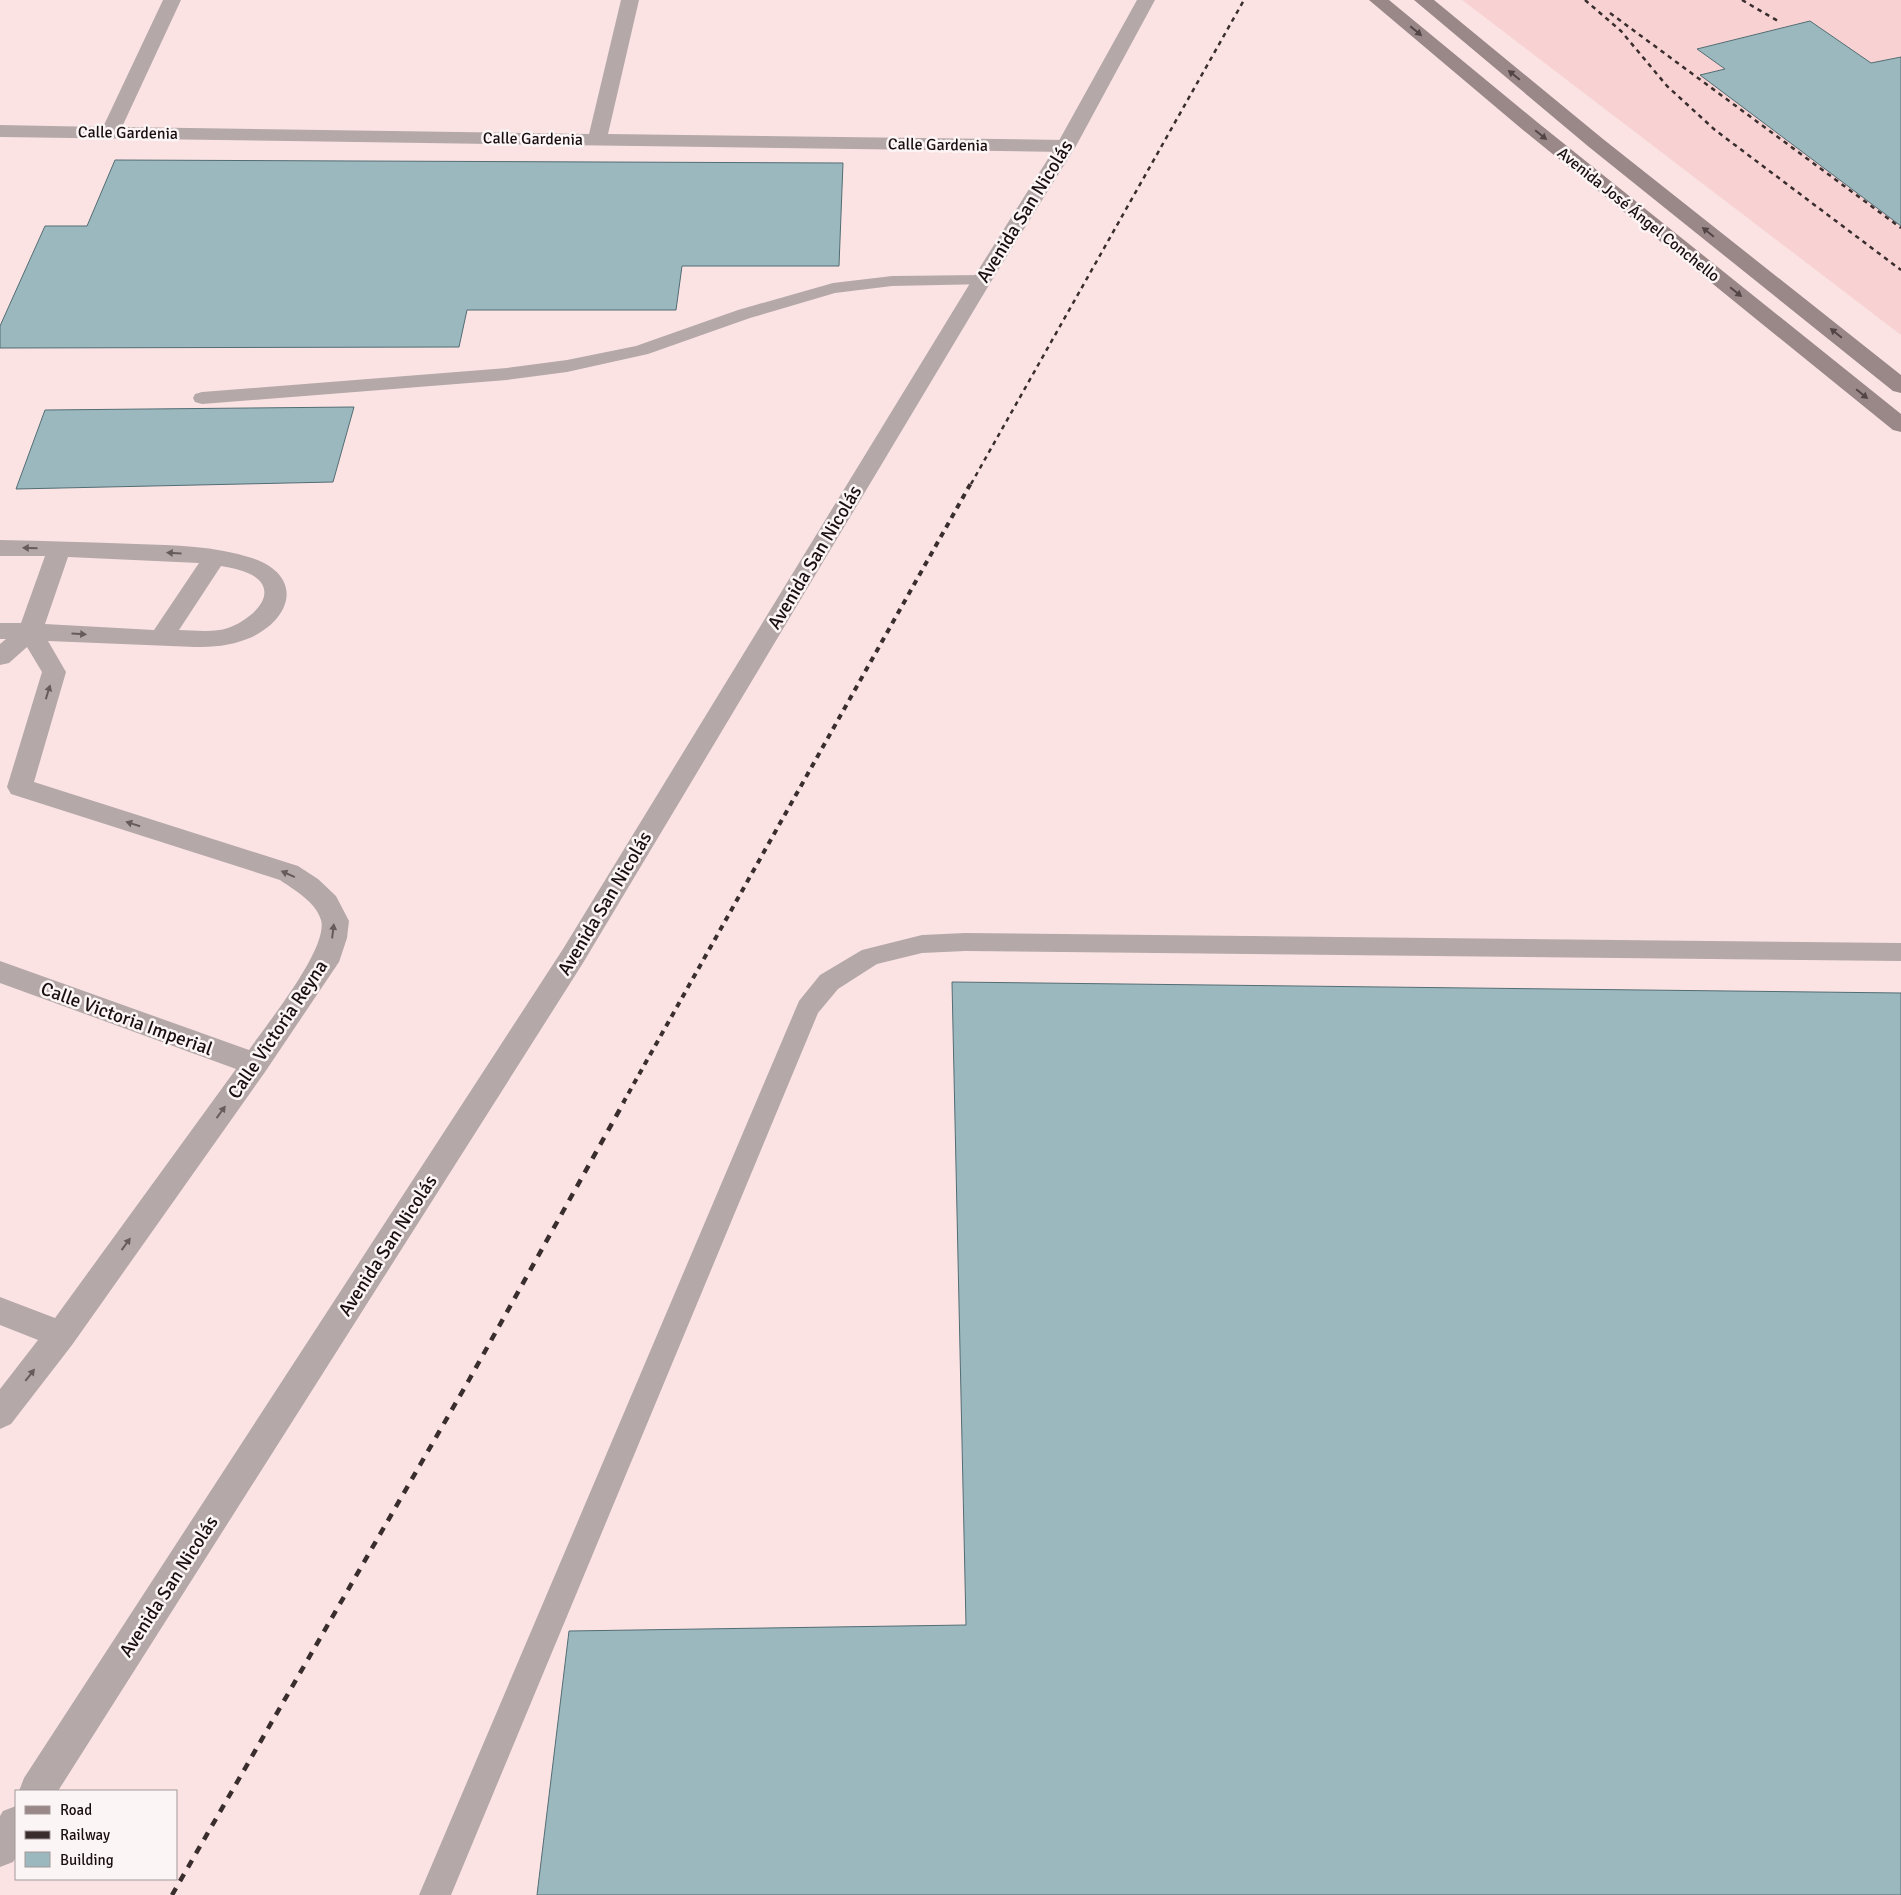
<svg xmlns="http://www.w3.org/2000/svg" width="1901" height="1895" font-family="Signika,sans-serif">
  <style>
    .built { fill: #f8d2d3 }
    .building { fill: #9cb8bf; stroke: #526d73 }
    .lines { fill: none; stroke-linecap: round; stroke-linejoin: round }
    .service { fill: #b5a8a8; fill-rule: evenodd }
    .minor { fill: #b5a8a8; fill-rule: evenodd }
    .tertiary { fill: #b5a8a8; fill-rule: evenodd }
    .secondary { fill: #9a8888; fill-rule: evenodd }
    .rail-far2 { stroke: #392d2e; stroke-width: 2.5; stroke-dasharray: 4.5 4.5; stroke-linecap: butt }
    .rail-far1 { stroke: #392d2e; stroke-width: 4; stroke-dasharray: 5.5 5.5; stroke-linecap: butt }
    .rail { stroke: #392d2e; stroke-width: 4.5; stroke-dasharray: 8 8; stroke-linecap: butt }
    .oneway { fill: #534546 }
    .oneway2 { fill: #675c5c }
    .labels { text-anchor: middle; stroke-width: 5; stroke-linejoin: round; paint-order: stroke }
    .far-street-label { font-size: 16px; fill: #190f10; stroke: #fcf5f5 }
    .street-label { font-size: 19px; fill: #190f10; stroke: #fcf5f5 }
  </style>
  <rect width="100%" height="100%" fill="#fbe3e4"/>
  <path class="built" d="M1462,0H1901V335Z"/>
  <path class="building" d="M1810,21L1871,63L1901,57V226L1700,75L1725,69L1697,49Z
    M115,160L843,163L839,266H682L676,310H467L459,347L0,348V326L45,226H87Z
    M354,407L333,482L16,489L45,410Z
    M952,982L1901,993V1895H537L569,1631L966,1625Z"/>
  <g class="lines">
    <path class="service" d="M982,275L988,276L991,280L988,284L892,286L835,293L750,318L648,354L567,372L507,380L202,404L195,402L193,398L195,394L202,392L507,368L567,360L636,346L738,310L833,283L892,276Z
      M965,933L1901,943V961L965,951L922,953L877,964L838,989L818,1013L451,1895H419L799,1001L820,975L862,950L922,935Z"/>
    <path class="minor" d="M163,0H181L122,127L589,134L621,0H639L608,134L1066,140L1073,142L1076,146L1073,150L1066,152L0,137V125L103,127Z
      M0,540C45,541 91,542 136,544C175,545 215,546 252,558C306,576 291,622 247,639C230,646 213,647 195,647L48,641L66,672L34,782L298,866L318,879L336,896L349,921L347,938L339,962L265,1072L72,1345L11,1424L0,1429V1389L38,1340L0,1325V1297L55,1318L236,1069L0,983V961L249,1050C266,1025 329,948 321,920C316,902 294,890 280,880L11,794L7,787L42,672L27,647L9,663L0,665V644L6,639H0V623H21L45,556H0ZM68,557L199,563L154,630L45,624ZM221,566C233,568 255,572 262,584C273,603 243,623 228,628C213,633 194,630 179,630Z"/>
    <path class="tertiary" d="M1137,0H1155L1076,146L992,280L583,963L58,1791H19L24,1778L563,949L972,280L1056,146Z
      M16,1806V1857L13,1862L0,1867V1816L3,1811Z"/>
    <path class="secondary" d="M1369,0H1389L1537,122L1901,414V432L1893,430L1523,130Z
      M1414,0H1434L1603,139L1901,375V393L1893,391L1589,147Z"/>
    <path class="rail-far2" d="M1585,0L1621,31L1667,86L1715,130L1901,270
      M1742,0L1778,21
      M1610,13L1901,228
      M971,484L1244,0"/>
    <path class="rail-far1" d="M623,1103L971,483"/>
    <path class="rail" d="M172,1895L469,1380L624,1102"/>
  </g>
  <defs><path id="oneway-solid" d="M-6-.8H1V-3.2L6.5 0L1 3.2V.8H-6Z" transform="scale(1.25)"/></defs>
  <g class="oneway">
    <use href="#oneway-solid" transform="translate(1416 31) rotate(40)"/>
    <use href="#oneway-solid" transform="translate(1514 75) rotate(-141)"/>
    <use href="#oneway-solid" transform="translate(1541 135) rotate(39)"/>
    <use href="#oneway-solid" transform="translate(1708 232) rotate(-141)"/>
    <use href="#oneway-solid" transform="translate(1736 292) rotate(39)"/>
    <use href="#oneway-solid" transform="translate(1836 333) rotate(-141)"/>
    <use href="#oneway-solid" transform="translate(1862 394) rotate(39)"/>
  </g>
  <g class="oneway2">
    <use href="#oneway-solid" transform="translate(30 548) rotate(-179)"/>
    <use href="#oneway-solid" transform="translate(174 553) rotate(-177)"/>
    <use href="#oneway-solid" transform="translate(79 634) rotate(3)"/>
    <use href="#oneway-solid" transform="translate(48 692) rotate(-73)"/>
    <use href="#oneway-solid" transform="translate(133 824) rotate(-162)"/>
    <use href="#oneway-solid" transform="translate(288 874) rotate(-156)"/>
    <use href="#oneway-solid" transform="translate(333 931) rotate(-83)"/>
    <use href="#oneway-solid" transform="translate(221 1112) rotate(-54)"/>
    <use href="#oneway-solid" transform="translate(126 1244) rotate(-54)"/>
    <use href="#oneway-solid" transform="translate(30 1375) rotate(-52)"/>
  </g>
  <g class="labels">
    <g class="far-street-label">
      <text transform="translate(128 132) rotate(1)" y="6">Calle Gardenia</text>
      <text transform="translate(533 138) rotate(1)" y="6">Calle Gardenia</text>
      <text transform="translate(938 144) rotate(1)" y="6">Calle Gardenia</text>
      <text transform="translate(1639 214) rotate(39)" y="6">Avenida José Ángel Conchello</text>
    </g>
    <g class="street-label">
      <text transform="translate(1024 211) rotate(-58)" y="7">Avenida San Nicolás</text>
      <text transform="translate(814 557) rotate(-59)" y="7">Avenida San Nicolás</text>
      <text transform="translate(604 903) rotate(-59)" y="7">Avenida San Nicolás</text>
      <text transform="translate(127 1018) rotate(20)" y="7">Calle Victoria Imperial</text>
      <text transform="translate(277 1029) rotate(-56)" y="7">Calle Victoria Reyna</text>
      <text transform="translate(387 1245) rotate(-57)" y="7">Avenida San Nicolás</text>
      <text transform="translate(168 1586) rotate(-57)" y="7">Avenida San Nicolás</text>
    </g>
  </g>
  <rect x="15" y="1790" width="162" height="90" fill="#fcf5f5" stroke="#a19999"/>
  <rect x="25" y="1806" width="25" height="8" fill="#9a8888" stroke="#a19999"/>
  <text x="60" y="1815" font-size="15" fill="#190f10">Road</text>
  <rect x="25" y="1831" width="25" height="8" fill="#392d2e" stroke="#a19999"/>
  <text x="60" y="1840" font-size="15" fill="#190f10">Railway</text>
  <rect x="25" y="1852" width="25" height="15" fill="#9cb8bf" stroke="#a19999"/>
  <text x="60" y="1865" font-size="15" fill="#190f10">Building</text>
</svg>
